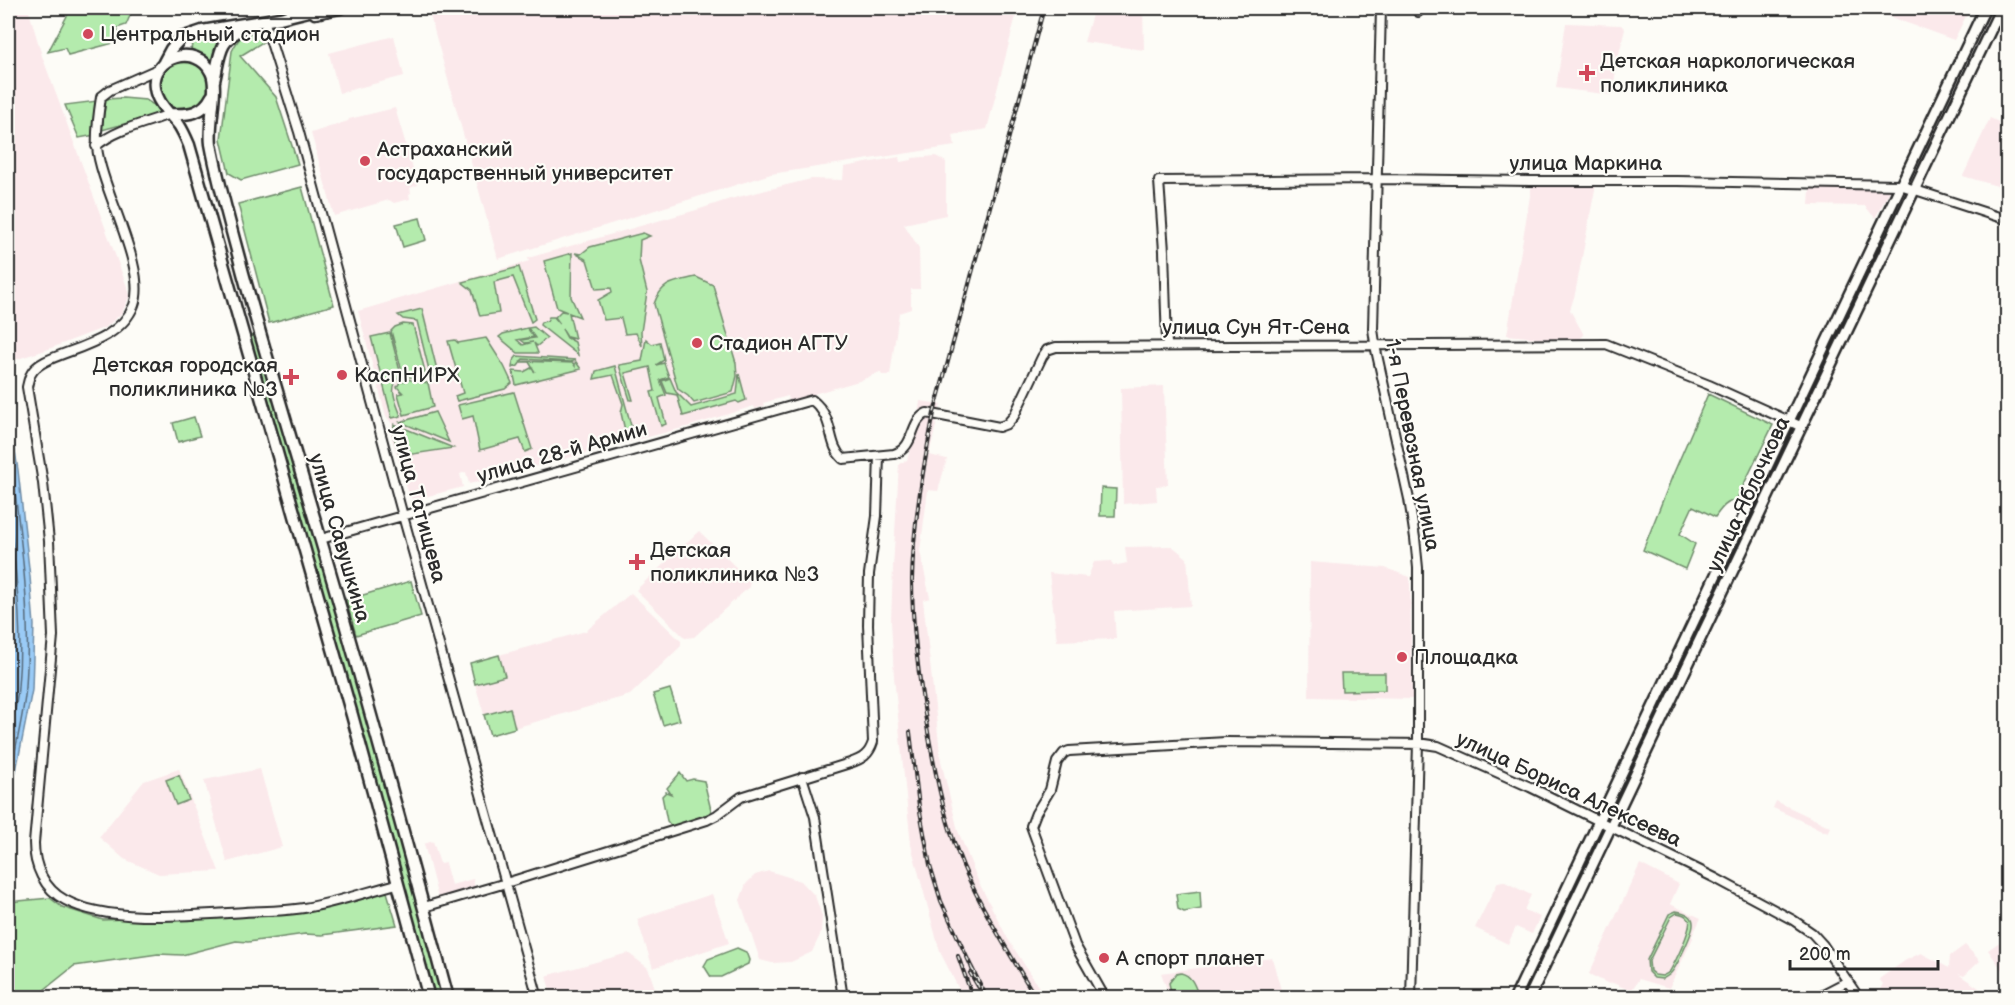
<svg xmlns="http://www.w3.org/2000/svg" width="2015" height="1005" font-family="'Balsamiq Sans',sans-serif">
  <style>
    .built { fill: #fbe9eb }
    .green { fill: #b4ebad; stroke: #708b6c; stroke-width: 1.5; fill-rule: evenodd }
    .water { fill: #9acbf6; stroke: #6e8ba5; stroke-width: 1.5 }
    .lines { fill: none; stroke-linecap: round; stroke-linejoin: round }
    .shore { stroke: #576b7c; stroke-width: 1.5 }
    .secondary-casing { stroke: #2b2b2b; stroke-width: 12 }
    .primary-casing { stroke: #2b2b2b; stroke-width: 14 }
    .highway-casing { stroke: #2b2b2b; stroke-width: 15 }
    .secondary { stroke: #fdfcf7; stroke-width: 8 }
    .primary { stroke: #fdfcf7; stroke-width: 9 }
    .highway { stroke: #fdfcf7; stroke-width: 10 }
    .rail-casing { stroke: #2b2b2b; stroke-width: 4 }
    .rail { stroke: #fdfcf7; stroke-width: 1.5; stroke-dasharray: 4.5; stroke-linecap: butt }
    .poi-dot { fill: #d1495b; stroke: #fdfcf7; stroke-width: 2 }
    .labels { text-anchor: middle; stroke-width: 4.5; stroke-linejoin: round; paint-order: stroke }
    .poi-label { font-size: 21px; fill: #2b2b2b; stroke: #fdfcf7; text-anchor: start }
    .street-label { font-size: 21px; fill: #2b2b2b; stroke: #fdfcf7 }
  </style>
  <rect width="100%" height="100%" fill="#fdfcf7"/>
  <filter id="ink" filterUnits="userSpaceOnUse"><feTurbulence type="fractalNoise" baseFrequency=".0167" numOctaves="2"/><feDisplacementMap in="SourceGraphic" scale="12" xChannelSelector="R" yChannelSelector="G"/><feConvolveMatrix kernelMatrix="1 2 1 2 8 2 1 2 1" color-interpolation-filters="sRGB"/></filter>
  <g filter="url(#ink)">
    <path class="built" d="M8,8H28L42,56L130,295L122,313L106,327L46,350L8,362Z
      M428,8H1018L987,129L953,135L955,146L771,174L498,259Z
      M1094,8H1143L1144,50L1084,42Z
      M1870,8H1970L1954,40L1871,10Z
      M1566,23L1621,25L1625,29L1618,58L1612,95L1556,88Z
      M394,36L404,76L339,93L329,53Z
      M395,108L418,185L410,188L411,193L409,194L410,199L394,203L389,200L334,216L311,133L348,121L349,119Z
      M1990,118L2007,126V189L1963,176Z
      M936,156L946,162V215L904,224L919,248L920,289H911V309L899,313L890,375H882L880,372L859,381L789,401L788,396L763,403L764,406L755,409L754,406L690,426L469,484L466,472L460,474L463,487L413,500L409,495L391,435L392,424L386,416L358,311L529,261L528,258L700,209L730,199L811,179L843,180L844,167L899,157L900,162L912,160V158Z
      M1532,184H1596L1575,294L1570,310L1584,335L1580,339L1569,341L1507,335Z
      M1810,189H1891L1875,218L1865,206L1809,205Z
      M1164,386L1168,485L1156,486L1157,501L1123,504L1121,388Z
      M920,401L941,404L929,455L947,459L938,491L928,490L920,551L930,598L923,600L941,761L958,831L979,883L1008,939L1045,997H963L940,952L911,845L894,677L891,621L893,567L899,464L907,460L916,432Z
      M699,531L750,581L749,587L694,637L685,638L636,590Z
      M1172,546L1187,558L1191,606L1114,611L1116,639L1057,641L1049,573L1088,577L1094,562L1111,561L1113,566L1127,563L1125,547Z
      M1310,562L1385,568L1410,577L1412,699L1309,697Z
      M631,593L681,641V646L630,695L490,735L475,684L505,676L499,655L586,631Z
      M179,769L219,871L159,874L124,859L99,837L144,781Z
      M260,769L282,847L227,862L204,780Z
      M1776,801L1831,827L1828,833L1773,808Z
      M433,841L440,864L445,863L451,885L473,879L475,888L438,898L424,844Z
      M1640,864L1679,884L1670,904L1701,918L1692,936L1693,938L1669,988L1639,979L1631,991L1613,983L1609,984L1589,974Z
      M769,871L801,881L815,896L822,916L821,933L812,952L791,962L772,963L760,960L740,900L746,884L755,875Z
      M1503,881L1531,895L1524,910L1540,917L1532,934L1516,927L1508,944L1475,928L1498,882Z
      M712,894L729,943L653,968L637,919Z
      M2007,937V977L1988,950Z
      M1965,945L1980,961L1964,976L1958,974L1982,990L1977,997L1959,989L1946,997H1879L1878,993L1883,984L1879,979L1906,960L1921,953L1949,968L1950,956Z
      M628,953L648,968L658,997H552L546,976Z
      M1272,958L1283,997H1170L1161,973Z"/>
    <path class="green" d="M66,8H142L133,9L126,25L117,28L121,41L68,55L65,48L48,52L68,14Z
      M260,31L263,42L240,56L276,97L298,164L241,180L229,173L221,139L232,51C240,35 242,35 260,31Z
      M206,37L218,43L219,47L214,66L204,55L191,49L192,45L190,44Z
      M160 85a24 24 0 1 1 48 0a24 24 0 1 1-48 0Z
      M123,98L146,100L160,109L161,114L102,130L106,99Z
      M97,101L95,135L79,138L65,105Z
      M302,187L334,305L269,323L238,204Z
      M420,218L426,240L403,247L396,224Z
      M643,233L650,236L640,240L639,260L647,292L641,332L642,346L636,333L625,334L621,318L604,320L598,300L612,292L611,288L596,289L587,260L575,253L581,254L590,247Z
      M572,253L571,297L580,317L569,313L575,339L567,337L562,329L567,338L575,342L578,355L540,325L541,322L547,321L549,317H554L560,324L555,317L561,311L567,312L557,308L544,261Z
      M519,267L535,319L531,322L513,277L494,282L499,313L480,316L472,290L462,282Z
      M696,277L713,285L736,363L737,376L733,392L694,403L688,396L678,389L654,304C662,281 675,282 696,277Z
      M422,309L438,374L431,378L417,321L403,319L398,315Z
      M403,324L413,325L427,379H418L403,375L391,331L395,327Z
      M534,327L547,338L537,346L534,343L538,353H518L499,337L503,334L527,328L534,337L517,340L523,345L533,342L525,343L521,340L535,338L528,328Z
      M390,333L401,375C387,388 396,401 401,416L392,418L371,337Z
      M257,334L448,997H429L247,337Z
      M486,338L504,366L512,383L505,389L457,401L455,396L463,393L448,341L455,340L458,343Z
      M646,339L652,344L660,342L664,360L656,365L664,363L669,377L660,380L666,395L659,398L666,424L661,426L651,392L655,391L650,367L625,373L633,400H630L619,365L642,361Z
      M517,356L576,360L571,362L523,359L521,361L573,363L575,366V363L576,362L581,369L516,385L513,371L524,372L531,368L535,372L529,362H521L518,366L512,368L513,361Z
      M615,366L633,433L626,435L621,413L623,404L613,375L594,379L596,371Z
      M739,374L746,400L739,403L736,401L683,416L677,395L667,393L662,381L670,378L676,392L691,407L737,394Z
      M406,379L428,383L433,407L404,415L398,394L403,393L397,387L400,382L406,381Z
      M514,392L532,449L525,452L520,439L480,450L473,416L462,419L458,405Z
      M1708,394L1773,425L1736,500C1725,502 1721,509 1715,517L1693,506L1680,534L1695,544L1685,569L1643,550L1672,477Z
      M435,412L449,442L400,422Z
      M194,417L200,436L178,442L173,423Z
      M394,424L446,445L453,448L400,456L393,434Z
      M1101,488L1116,489L1115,516H1100Z
      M411,581L421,616L356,635L346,600Z
      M499,655L505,676L475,684L470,663Z
      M1341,673H1385V690L1342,691Z
      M670,689L680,720L663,725L653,694Z
      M510,708L515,728L490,735L484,715Z
      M680,773L686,781L693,779L704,781L711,810L709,815H704L705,818L672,827L667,821L662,796L666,792L671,794L667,788Z
      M179,775L189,800L176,805L166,780Z
      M1200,891L1201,909L1184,912L1178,909L1176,894Z
      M383,892H387L397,925L322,935L305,934L248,942L236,941L182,955L158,954L74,966L44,990L40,997H15L13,988L8,979V902L50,898L62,907L103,920L302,911Z
      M1676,911C1684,912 1694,915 1693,925C1693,932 1676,969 1670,974C1668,976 1664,978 1662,979L1654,978L1648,972L1647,960L1669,914ZM1677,913C1682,914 1687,915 1689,920C1693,927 1674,964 1670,971C1667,974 1666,974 1662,976L1655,975L1650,971L1649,961L1671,917Z
      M737,948L746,952L749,960L748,964L721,977H711L704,966L708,959Z
      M1181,973C1193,976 1195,987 1199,997H1172L1169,983L1176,974Z"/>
    <path class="water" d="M8,406L18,470L30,577L34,625L32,690L13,786L8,843Z"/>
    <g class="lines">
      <path class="shore" d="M8,437C18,520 32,603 26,687C23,720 14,753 8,785
        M8,500C14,563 24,624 18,687C17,707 11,726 8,746
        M8,574L11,626L8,699"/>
      <defs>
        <path id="secondary" d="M1381,8L1373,329L1376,350L1409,499L1415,538L1418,568V743L1411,998
          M1418,12L1419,8
          M264,20L299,132L403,516L538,998
          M160,68L110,90L101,97C99,110 96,134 97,147C101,189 148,268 134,305C116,351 42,350 31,374C29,377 28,383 27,387L43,483L49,541L53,636L34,843C34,866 44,889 65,900C109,924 195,915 245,912C264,911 285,911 304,908C335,903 366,892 397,884
          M96,146C116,129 146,123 170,114
          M1167,345L1164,251L1159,181L1377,179L1530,181H1678L1900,185L2008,220
          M321,539L812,400C836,419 826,443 843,459L894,454C916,447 909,421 927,413L999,427L1007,424L1014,416L1042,357L1047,350L1056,347L1606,344L1709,385L1800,426
          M802,777L815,817L843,998
          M424,907L506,883L707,820L717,815L741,797L850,763C862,759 869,755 873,742L868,625L869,574L877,516L879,456
          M1105,998L1075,945L1031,826L1036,813L1050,790L1057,762L1064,753L1069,751L1226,742L1425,744L1438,746L1530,787L1715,878L1793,920L1812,933L1823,945L1859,998
          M1815,998L1848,981
          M1989,998H1992"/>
        <path id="primary" d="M1515,998L1985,8
          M1529,998L2001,8"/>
        <path id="highway" d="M315,13L340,8
          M164,62L171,49L181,38L202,31L280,18L321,8
          M214,81C220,55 218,40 244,28
          M170,114C188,115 203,114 212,96
          M429,998L352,715L189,145C186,138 183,131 179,125C170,114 157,103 155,88C150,56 197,43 211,72C219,87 208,123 211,144C219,187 232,231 243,273C268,363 295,452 321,541C366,693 407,845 448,998"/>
      </defs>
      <use href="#secondary" class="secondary-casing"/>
      <use href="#primary" class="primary-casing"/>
      <use href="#highway" class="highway-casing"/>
      <use href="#secondary" class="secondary"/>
      <use href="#primary" class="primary"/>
      <use href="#highway" class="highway"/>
      <defs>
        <path id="rail" d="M910,732L919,806L930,865L941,901L971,966
          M958,956L973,998
          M970,973L979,988L971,966L987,998
          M1036,998C1010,954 983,912 963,866C946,825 937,782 929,738C920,687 912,632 912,580C913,524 923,467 934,413L1044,8"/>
      </defs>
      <use href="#rail" class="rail-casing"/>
      <use href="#rail" class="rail"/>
    </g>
  </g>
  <g class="poi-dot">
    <circle cx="88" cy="34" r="6"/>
    <path d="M1584 64h6v6h6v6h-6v6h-6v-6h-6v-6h6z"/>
    <circle cx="365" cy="161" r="6"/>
    <circle cx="697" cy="343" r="6"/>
    <circle cx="342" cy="375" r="6"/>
    <path d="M288 368h6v6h6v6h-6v6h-6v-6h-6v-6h6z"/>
    <path d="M634 553h6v6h6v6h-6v6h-6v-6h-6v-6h6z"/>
    <circle cx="1402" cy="657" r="6"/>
    <circle cx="1104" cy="958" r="6"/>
  </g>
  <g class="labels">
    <g class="poi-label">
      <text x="100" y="41">Центральный стадион</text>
      <text x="1600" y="68">Детская наркологическая<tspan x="1600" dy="24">поликлиника</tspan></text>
      <text x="377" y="156">Астраханский<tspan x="377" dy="24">государственный университет</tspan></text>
      <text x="709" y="350">Стадион АГТУ</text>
      <text x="278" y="372" text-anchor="end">Детская городская<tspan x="278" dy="24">поликлиника №3</tspan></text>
      <text x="354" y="382">КаспНИРХ</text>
      <text x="650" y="557">Детская<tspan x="650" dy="24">поликлиника №3</tspan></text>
      <text x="1414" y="664">Площадка</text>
      <text x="1116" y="965">А спорт планет</text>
    </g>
    <g class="street-label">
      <text x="1586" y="170">улица Маркина</text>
      <text x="1256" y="334">улица Сун Ят-Сена</text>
      <text transform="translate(1413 445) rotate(79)" y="7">1-я Перевозная улица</text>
      <text transform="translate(562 452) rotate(-16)" y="7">улица 28-й Армии</text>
      <text transform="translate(1748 494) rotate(-65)" y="7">улица Яблочкова</text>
      <text transform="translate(419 504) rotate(75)" y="7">улица Татищева</text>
      <text transform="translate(340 538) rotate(74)" y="7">улица Савушкина</text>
      <text transform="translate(1569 789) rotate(25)" y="7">улица Бориса Алексеева</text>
    </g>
  </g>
  <rect width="2015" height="1005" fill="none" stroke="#fdfcf7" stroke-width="30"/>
  <rect x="15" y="15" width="1985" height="975" fill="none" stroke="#2b2b2b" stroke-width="2" filter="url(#ink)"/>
  <path d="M1790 960v9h148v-9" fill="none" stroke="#2b2b2b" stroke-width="3"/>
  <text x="1799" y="960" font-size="18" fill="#2b2b2b" stroke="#fdfcf7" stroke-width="4.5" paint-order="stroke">200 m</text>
</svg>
